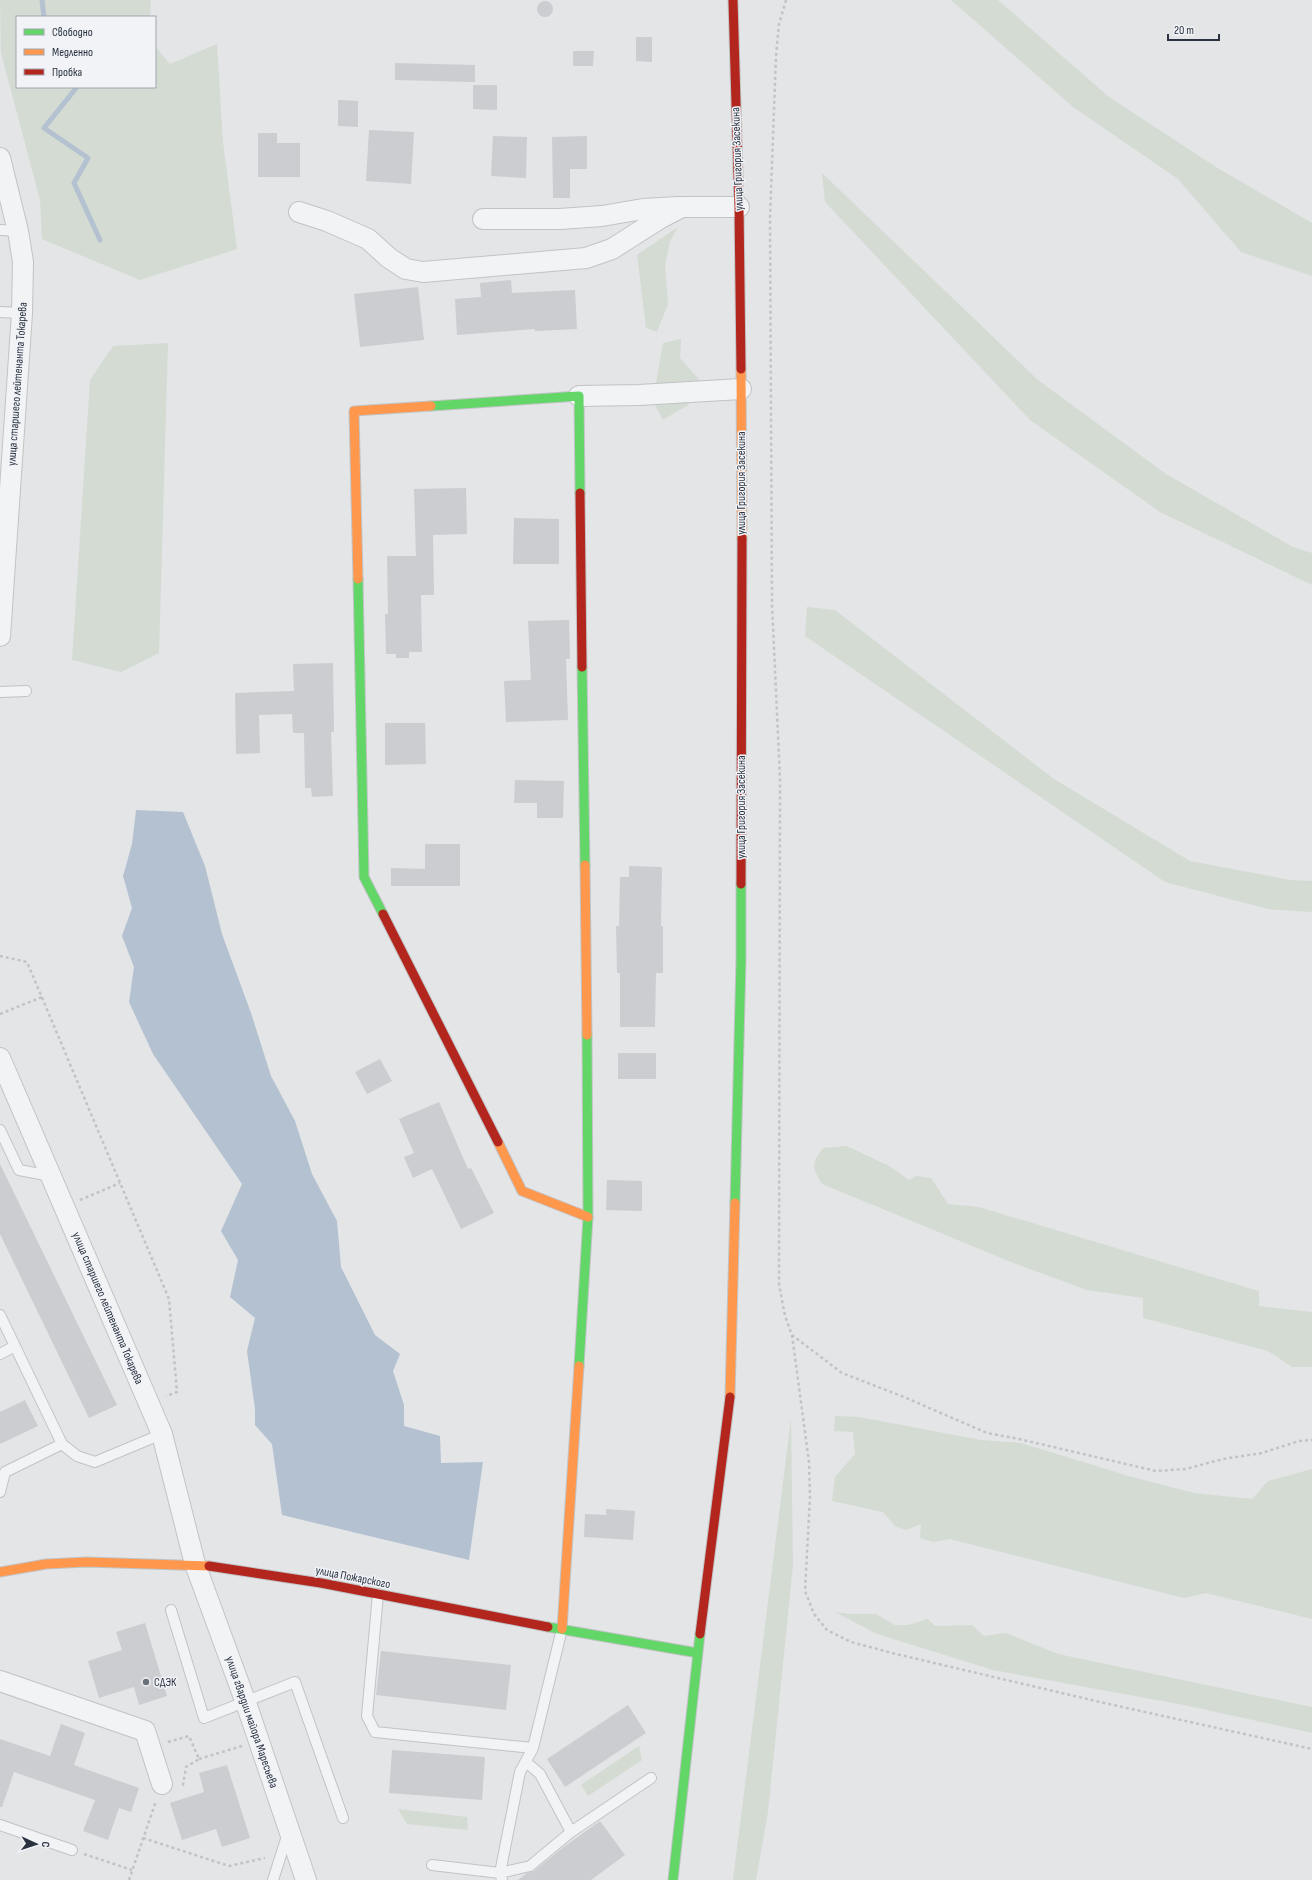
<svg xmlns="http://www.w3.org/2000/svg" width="1312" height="1880" font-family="'Sofia Sans Condensed',sans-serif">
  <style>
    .green { fill: #d4dbd3 }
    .water { fill: #b3c1d1 }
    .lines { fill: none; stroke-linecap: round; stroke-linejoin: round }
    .stream { stroke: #b3c1d1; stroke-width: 5 }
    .building { fill: #cbcdd0 }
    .lane-casing { stroke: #c1c3c5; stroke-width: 12 }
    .street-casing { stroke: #c1c3c5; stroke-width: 22 }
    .fast-casing { stroke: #c1c3c5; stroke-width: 11 }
    .slow-casing { stroke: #c1c3c5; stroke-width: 11 }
    .jam-casing { stroke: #c1c3c5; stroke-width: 11 }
    .path { stroke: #c2c3c8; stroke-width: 2.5; stroke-dasharray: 3 3; stroke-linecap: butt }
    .lane { stroke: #f2f3f5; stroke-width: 10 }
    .street { stroke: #f2f3f5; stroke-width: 20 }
    .fast { stroke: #63d668; stroke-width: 9 }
    .slow { stroke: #ff974d; stroke-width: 9 }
    .jam { stroke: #b3261e; stroke-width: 9 }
    .poi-dot { fill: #6b717a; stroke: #f1f3f7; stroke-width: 1.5 }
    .labels { text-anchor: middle; stroke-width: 3; stroke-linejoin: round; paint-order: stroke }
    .street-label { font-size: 12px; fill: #2a3240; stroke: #f1f3f7 }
    .poi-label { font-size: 12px; fill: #2a3240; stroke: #f1f3f7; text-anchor: start }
  </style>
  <rect width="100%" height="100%" fill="#e3e5e7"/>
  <path class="green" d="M0,0H151L150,17H17V87H155V46L170,64L217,44L223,142L237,249L140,280L42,239L40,200L1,53Z
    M951,0H998L1109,97L1216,167L1312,223V276L1241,252L1178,179L1073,107Z
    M822,173L1038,380L1166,474L1293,547L1312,553V585L1160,512L1030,420L825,202Z
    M678,227L670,241L665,266L668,304L657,332L646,328L637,255Z
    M681,339L680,358L702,383L688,405L663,420L653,401L663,343Z
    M168,343L159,653L121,672L72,660L90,380L113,346Z
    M807,607L835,610L1054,779L1190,861L1290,880L1312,881V912L1268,909L1165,882L805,636Z
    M847,1146L891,1167L909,1180L917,1176L931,1178L948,1204L979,1207L1259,1291V1306L1312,1312V1367H1292L1268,1351L1143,1318V1298L1087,1290L1016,1264L822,1184C812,1167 811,1164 823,1148Z
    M835,1416L859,1417L981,1440L1021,1443L1132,1477L1194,1493L1252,1499L1268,1481L1312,1469V1619L1206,1593L1184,1598L950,1539L933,1542L920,1538L921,1524L906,1530L895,1526L883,1512L832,1501L835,1477L855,1454L853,1432L834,1431Z
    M791,1419L793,1565L768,1812L756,1880H733Z
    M835,1612L849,1614H876L895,1625H908L928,1619L935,1626L972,1625L984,1636L1006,1633L1058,1654L1312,1707V1733L1184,1705L993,1670L877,1634Z
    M639,1746L642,1760L588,1796L581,1785Z
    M398,1809L467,1817L468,1830L407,1824Z"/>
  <path class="water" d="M136,810L183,812L205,866L222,934L251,1013L271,1076L295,1121L312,1174L337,1221L341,1267L375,1335L400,1354L393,1371L404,1405V1426L440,1436L441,1463L483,1462L469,1560L282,1515L272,1444L255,1425V1409L247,1351L255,1318L230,1297L238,1260L221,1231L242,1184L153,1054L129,1002L134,967L122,936L132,908L123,876L132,844Z"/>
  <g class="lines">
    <path class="stream" d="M42,0L44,17
      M77,87L44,128L88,158L74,183L100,240"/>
  </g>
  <path class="building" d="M537 9a8 8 0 1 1 16 0a8 8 0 1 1-16 0Z
    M636,37H652V62L636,61Z
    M573,51H594L593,66H573Z
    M395,63L475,65V82L395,80Z
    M473,85H497V110L473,109Z
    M338,100L358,101V127L338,126Z
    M369,130L414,132L411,184L366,181Z
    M258,133H277V143H300V177H258Z
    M493,136L527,137L526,178L491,176Z
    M587,136V169H570V198H553L552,137Z
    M511,280L512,293L575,290L577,329L535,331V329L457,335L455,299L481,297L480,283Z
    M418,287L424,340L360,347L354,294Z
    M466,488L467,534L433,535L434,595H421L422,652H409V658H396V654H386L385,614H388L387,556H416L414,489Z
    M514,518L559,519V564H513Z
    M569,620L570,659H566L568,720L506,722L504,681L531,680L528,621Z
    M333,663L334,732H331L333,796L312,797L311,788H305L304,733H293L292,714L259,715L260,753L236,754L235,693L294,691L293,664Z
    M385,723H425L426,764L385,765Z
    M515,780L564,781L563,818H537V803H514Z
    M425,844H460V886H391V868L425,869Z
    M629,866L662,867L661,926H663V973H656L655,1027H620V973H617L616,926H619L620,877H629Z
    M618,1053H656V1079H618Z
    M380,1059L392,1081L367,1094L355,1072Z
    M439,1102L468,1169L471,1168L494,1213L461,1229L432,1169L413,1178L404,1157L414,1153L399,1119Z
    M0,1164L117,1405L89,1418L0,1234Z
    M607,1180L642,1181V1211L606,1210Z
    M25,1400L38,1426L0,1444V1412Z
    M606,1509L635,1511L633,1540L584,1537L585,1514L606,1515Z
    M145,1623L167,1696L139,1705L134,1687L99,1698L88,1661L122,1650L116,1632Z
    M381,1651L511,1665L506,1710L376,1695Z
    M628,1705L646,1733L565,1787L547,1759Z
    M61,1724L85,1733L74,1765L139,1788L131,1812L119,1808L108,1840L83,1831L95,1800L14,1772L2,1807H0V1739L50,1756Z
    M392,1750L485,1757L482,1800L389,1793Z
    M227,1765L250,1838L222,1847L216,1829L182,1840L170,1803L204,1792L199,1773Z
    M600,1821L625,1855L591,1880H518L527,1873L534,1871L565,1846Z"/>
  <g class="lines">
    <defs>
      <path id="lane" d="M0,230L18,231
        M0,312L22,313
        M0,692L26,691
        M0,1130L19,1170L51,1176
        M0,1315L62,1444L77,1456L95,1462L162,1434
        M0,1354L15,1346
        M0,1492L5,1472L62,1444
        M378,1594L367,1716L375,1732L533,1748
        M171,1610L204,1718L295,1682L343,1818
        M526,1762L540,1774L571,1832
        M0,1825L72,1850
        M432,1865L500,1873L530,1866L571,1832L651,1778
        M273,1880L288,1833
        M502,1880L500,1873L520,1772L533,1748L562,1629"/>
      <path id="street" d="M0,158L18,231L23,262L22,313L0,636
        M299,212L327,221L368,239L389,258L406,269L423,272L586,258L612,249L659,219L682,207H739
        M483,219H560L602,216L643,209L678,207
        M579,396L639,395L741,389
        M0,1058L162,1434L195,1564L246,1703L306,1880
        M0,1681L145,1731L162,1784"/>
      <path id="fast" d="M431,406L579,396L580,493
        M358,579L364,877L383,914
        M582,667L585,865
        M735,1203L741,960V884
        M579,1366L588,1217L587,1035
        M548,1627L698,1653
        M673,1880L700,1634"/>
      <path id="slow" d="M741,369L742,538
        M358,579L354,411L431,406
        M585,865L587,1035
        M498,1142L522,1191L588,1217
        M730,1397L735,1203
        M0,1572L46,1564L87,1562L209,1566
        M562,1629L579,1366"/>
      <path id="jam" d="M733,0L739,207L741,369
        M580,493L582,667
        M741,884L742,538
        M383,914L498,1142
        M209,1566L321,1583L548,1627
        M700,1634L730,1397"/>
    </defs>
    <use href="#lane" class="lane-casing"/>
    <use href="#street" class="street-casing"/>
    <use href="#fast" class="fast-casing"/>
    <use href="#slow" class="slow-casing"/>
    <use href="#jam" class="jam-casing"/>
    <path class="path" d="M786,0L779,24L776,56L770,218L772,604L780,779L779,1284L785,1316L792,1335L842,1373L904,1397L987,1433L1019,1439L1156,1471L1186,1469L1223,1459L1262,1453L1299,1441L1312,1440
      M0,956L27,962L169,1299L177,1392L166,1396
      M0,1014L42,997
      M80,1200L120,1183
      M792,1335L809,1462L810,1497L805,1591L814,1614L827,1630L851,1642L896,1654L1100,1702L1312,1749
      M168,1742L189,1736L199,1759L186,1767L183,1785L180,1786
      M199,1759L242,1746
      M143,1838L229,1866L265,1858
      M84,1854L132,1870
      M129,1880L156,1801"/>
    <use href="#lane" class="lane"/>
    <use href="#street" class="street"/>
    <use href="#fast" class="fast"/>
    <use href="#slow" class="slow"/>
    <use href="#jam" class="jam"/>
  </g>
  <circle class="poi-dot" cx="146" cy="1682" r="4"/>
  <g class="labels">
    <g class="street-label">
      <text transform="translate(737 159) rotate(-92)" y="4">улица Григория Засекина</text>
      <text transform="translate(17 384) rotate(-86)" y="4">улица старшего лейтенанта Токарева</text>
      <text transform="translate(741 483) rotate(-90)" y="4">улица Григория Засекина</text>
      <text transform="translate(741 807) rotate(-90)" y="4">улица Григория Засекина</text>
      <text transform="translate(108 1308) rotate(67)" y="4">улица старшего лейтенанта Токарева</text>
      <text transform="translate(353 1577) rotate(11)" y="4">улица Пожарского</text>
      <text transform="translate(252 1722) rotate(71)" y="4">улица гвардии майора Маресьева</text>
    </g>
    <g class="poi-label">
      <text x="154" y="1686">СДЭК</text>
    </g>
  </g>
  <rect x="16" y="16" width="140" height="72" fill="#f1f3f7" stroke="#a1a6ae"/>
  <rect x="24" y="29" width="20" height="6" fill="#63d668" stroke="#a1a6ae"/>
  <text x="52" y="36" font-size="12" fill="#2a3240">Свободно</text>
  <rect x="24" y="49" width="20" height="6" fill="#ff974d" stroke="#a1a6ae"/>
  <text x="52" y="56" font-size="12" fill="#2a3240">Медленно</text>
  <rect x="24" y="69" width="20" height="6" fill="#b3261e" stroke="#a1a6ae"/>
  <text x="52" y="76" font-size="12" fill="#2a3240">Пробка</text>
  <g transform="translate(36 1844) rotate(93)" stroke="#f1f3f7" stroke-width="3" paint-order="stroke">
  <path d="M0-3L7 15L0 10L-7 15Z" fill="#2a3240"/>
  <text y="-6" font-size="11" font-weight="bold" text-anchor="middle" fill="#2a3240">С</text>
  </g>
  <path d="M1168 34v6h51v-6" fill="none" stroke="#2a3240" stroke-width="2"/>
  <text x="1174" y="34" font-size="12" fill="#2a3240" stroke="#f1f3f7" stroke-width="3" paint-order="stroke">20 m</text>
</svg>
